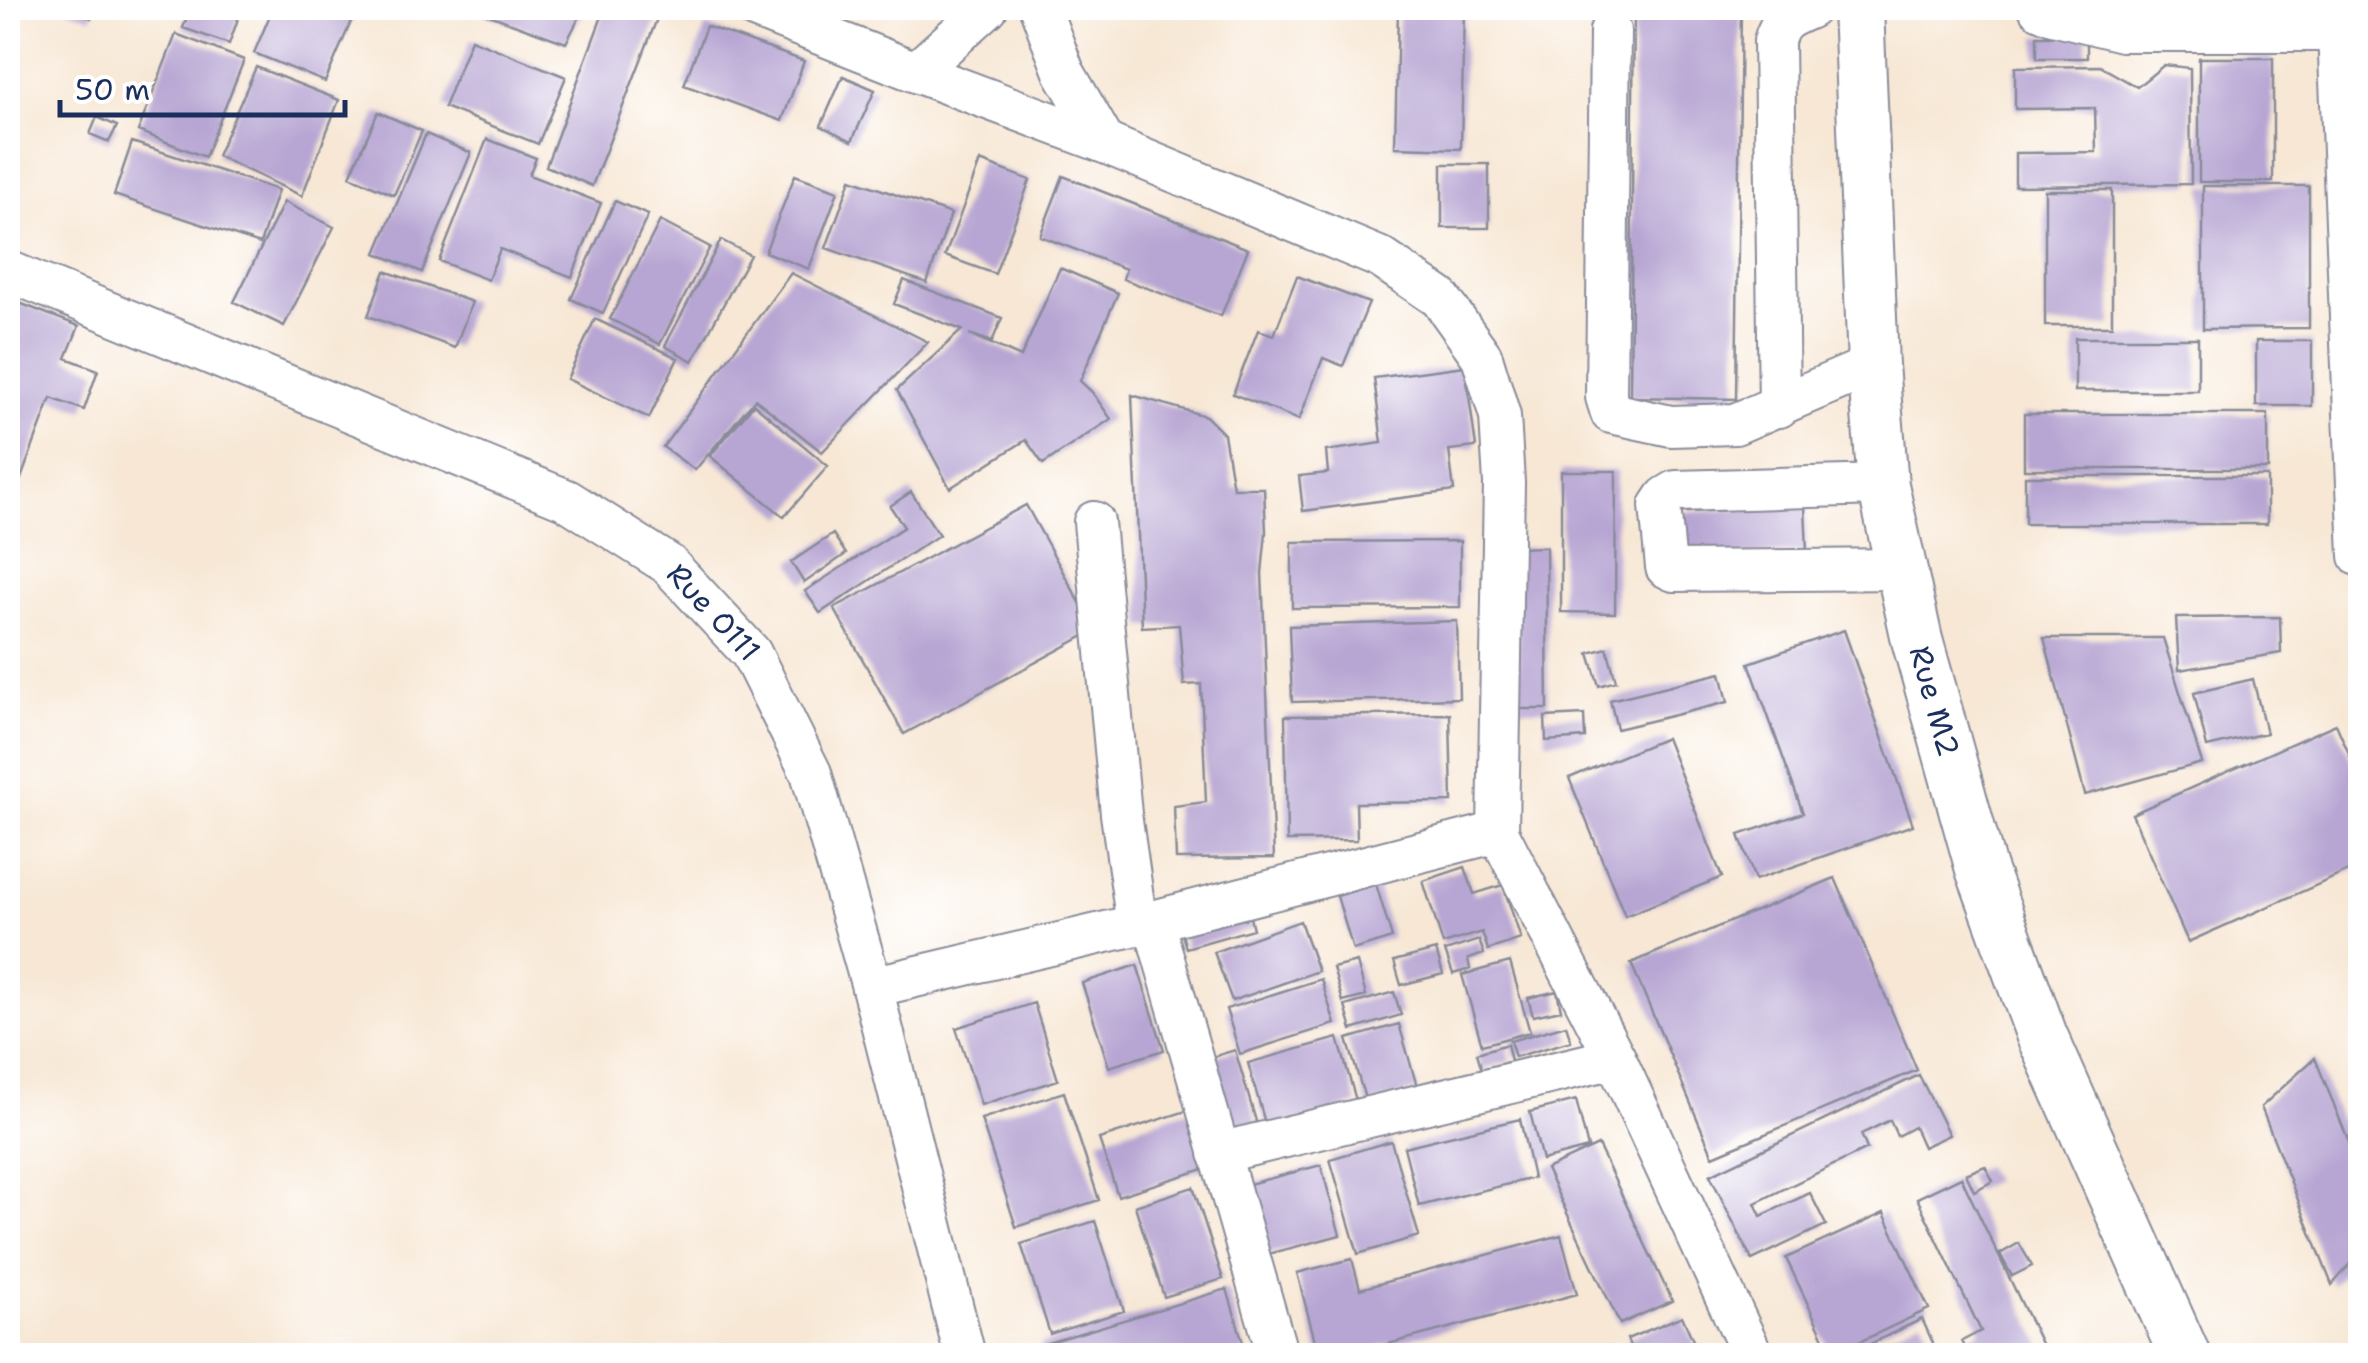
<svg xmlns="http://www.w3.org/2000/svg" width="2368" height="1363" font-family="'Shantell Sans',sans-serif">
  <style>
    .building { fill: #b7a6d3 }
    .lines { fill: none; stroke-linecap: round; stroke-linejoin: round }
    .minor-casing { stroke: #898b99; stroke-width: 44 }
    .major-casing { stroke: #898b99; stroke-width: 54 }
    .minor { stroke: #fff; stroke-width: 40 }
    .major { stroke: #fff; stroke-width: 50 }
    .labels { text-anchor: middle; stroke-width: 10; stroke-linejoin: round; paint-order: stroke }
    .street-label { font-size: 30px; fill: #1b2f5e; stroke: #fff }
  </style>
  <rect width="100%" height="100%" fill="#fff"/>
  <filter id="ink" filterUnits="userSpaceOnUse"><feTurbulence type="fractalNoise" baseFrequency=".01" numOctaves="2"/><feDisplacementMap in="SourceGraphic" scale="20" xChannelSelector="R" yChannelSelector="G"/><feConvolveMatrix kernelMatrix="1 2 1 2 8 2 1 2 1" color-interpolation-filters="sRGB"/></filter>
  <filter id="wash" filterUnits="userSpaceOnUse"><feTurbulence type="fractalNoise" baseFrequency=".0048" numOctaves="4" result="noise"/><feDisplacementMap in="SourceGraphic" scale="40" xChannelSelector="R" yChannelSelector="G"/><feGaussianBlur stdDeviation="2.25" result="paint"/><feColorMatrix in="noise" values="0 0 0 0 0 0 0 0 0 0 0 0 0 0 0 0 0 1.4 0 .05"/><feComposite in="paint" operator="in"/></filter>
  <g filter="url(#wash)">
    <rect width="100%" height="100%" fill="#f7e7d4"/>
    <g id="blocks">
      <path class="building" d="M65,8H95L91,18Z
        M190,8H242L229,44L183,28Z
        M273,8H357L325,82L254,53Z
        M483,8H584L566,43L481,12Z
        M605,8H650L660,11L592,186L546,166Z
        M1398,8H1464L1461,149L1395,147Z
        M1634,8H1741L1736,399L1630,397Z
        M706,26L804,61L782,121L684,85Z
        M176,34L244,60L205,157L138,131Z
        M2037,36H2087V58H2037Z
        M471,39L566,77L538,144L444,107Z
        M2199,58H2273V182H2199Z
        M2164,65L2190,68L2191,184L2015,186V153L2096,152L2095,108L2015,109V67L2100,66L2137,87Z
        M256,67L339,100L302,196L217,156Z
        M843,76L875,90L852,141L821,126Z
        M378,112L422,131L394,195L350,176Z
        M97,117L117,126L109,142L90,134Z
        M426,134L471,153L422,272L376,253Z
        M487,139L536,158L529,175L601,203L572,277L500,249L488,280L439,261Z
        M132,142L278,190L260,244L114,195Z
        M980,161L1030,180L995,274L945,256Z
        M1442,164H1489V228H1442Z
        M795,175L838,191L809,269L765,252Z
        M1063,176L1248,249L1221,316L1123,279L1126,269L1040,236Z
        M851,179L951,214L927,283L826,248Z
        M2203,186H2309V328L2203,329Z
        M2045,190H2112V326H2045Z
        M615,201L648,215L603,313L571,299Z
        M284,202L334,227L284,326L234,302Z
        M660,221L710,247L660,344L610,319Z
        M721,240L750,255L693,361L665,346Z
        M1060,268L1118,293L1080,381L1092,392L1111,419L1043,464L1026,440L950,488L897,390L962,330L894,304L904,280L1002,318L992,342L969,334L1021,357Z
        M385,271L472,302L455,348L368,316Z
        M791,273L928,342L822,452L755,399L695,470L663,447Z
        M1297,276L1369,303L1343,366L1323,358L1299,420L1233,394L1258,330L1274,335Z
        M9,299L79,326L66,358L98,370L84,410L51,398L8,513Z
        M595,319L678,358L649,418L567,379Z
        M2075,338H2198V391H2075Z
        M2256,341H2312V406H2256Z
        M1465,366L1476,447L1449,450L1454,491L1303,511L1299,476L1328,473L1326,451L1382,443L1374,378Z
        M1132,395L1206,416L1224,434L1233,488H1264L1266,532L1262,573L1274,858L1176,859L1174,806L1206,802L1201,684L1184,685L1179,625L1142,627Z
        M754,404L828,466L784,517L710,456Z
        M2024,414H2268V469H2024Z
        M1561,471H1616L1615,613L1561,612Z
        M2025,476H2267V524H2025Z
        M911,492L939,535L820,613L805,591L904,527L890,506Z
        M1026,505L1095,630L904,734L834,608Z
        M1805,506L1807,552L1672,559L1669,513Z
        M833,534L846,554L804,583L791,562Z
        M1460,541V607L1292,608V542Z
        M1546,547L1548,709H1519L1517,548Z
        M2280,617L2281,653L2179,670L2176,618Z
        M1457,621L1459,698L1292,702L1289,626Z
        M1844,630L1913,825L1755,880L1739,835L1803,813L1749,663Z
        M2044,638H2163L2202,763L2085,795Z
        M1607,648L1616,681L1599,686L1589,653Z
        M1721,673L1728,702L1617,729L1610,700Z
        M2253,679L2266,733L2207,747L2194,693Z
        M1450,714L1452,802L1356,803L1357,840L1287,841L1285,716Z
        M1584,715L1585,738L1546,741L1545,717Z
        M2336,724L2360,779V866L2188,942L2132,814Z
        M1666,738L1722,877L1625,916L1569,778Z
        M1465,867L1474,894L1503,885L1521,939L1488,950L1482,932L1443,944L1423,881Z
        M1835,878L1917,1070L1713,1156L1631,963Z
        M1376,884L1392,938L1353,950L1337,896Z
        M1247,905L1253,929L1186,948L1179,924Z
        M1300,921L1318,971L1232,1001L1214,952Z
        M1479,940L1484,954L1468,959L1470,969L1453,974L1445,951Z
        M1436,950L1443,974L1401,985L1394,961Z
        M1357,962L1366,996L1343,1002L1333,968Z
        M1510,962L1530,1032L1482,1045L1462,975Z
        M1137,965L1164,1050L1109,1067L1082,983Z
        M1321,979L1335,1024L1240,1054L1226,1009Z
        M1557,991L1561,1010L1533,1016L1528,998Z
        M1394,992L1401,1015L1352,1030L1345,1006Z
        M1034,1003L1058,1080L981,1105L956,1028Z
        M1399,1024L1418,1090L1367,1105L1347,1039Z
        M1566,1025L1571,1041L1515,1057L1510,1041Z
        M1338,1038L1357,1104L1267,1130L1248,1063Z
        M1507,1044L1511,1061L1482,1070L1477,1053Z
        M1235,1050L1258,1128L1225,1137L1202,1060Z
        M2315,1058L2351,1147L2360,1141V1253L2332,1285L2261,1107Z
        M1919,1075L1949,1135L1923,1147L1914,1127L1897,1136L1890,1120L1861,1134L1867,1149L1755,1203L1761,1216L1810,1193L1826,1225L1752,1260L1710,1175Z
        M1064,1092L1099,1200L1016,1227L981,1119Z
        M1576,1100L1588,1148L1542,1160L1530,1112Z
        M1189,1110L1207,1168L1118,1196L1099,1139Z
        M1520,1119L1533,1178L1419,1206L1404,1147Z
        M1391,1141L1419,1236L1358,1254L1330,1159Z
        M1598,1145L1672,1301L1620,1324L1546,1169Z
        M1321,1165L1340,1235L1257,1257L1238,1187Z
        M1985,1166L1993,1181L1974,1191L1966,1174Z
        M1961,1177L1969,1194L2047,1356H1969L1962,1341L1981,1331L1917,1198Z
        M1193,1187L1223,1279L1164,1297L1135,1206Z
        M1884,1213L1929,1309L1832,1355L1786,1258Z
        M1095,1221L1124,1311L1050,1334L1021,1244Z
        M1561,1235L1577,1294L1343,1356H1319L1297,1273L1352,1259L1360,1289Z
        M2019,1243L2032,1266L2012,1276L2000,1254Z
        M1227,1289L1247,1356H1043L1040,1345Z
        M1682,1316L1700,1356H1634L1627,1339Z
        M1922,1319L1939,1356H1845Z"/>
    </g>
  </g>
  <g filter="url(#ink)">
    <use href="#blocks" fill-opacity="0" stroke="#898b99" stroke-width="2.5"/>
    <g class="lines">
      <defs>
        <g id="minor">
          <path d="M754,8L916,72L1105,143L1381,258L1440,298L1482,357L1500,416L1504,483L1498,832L1615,1058L1753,1356"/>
          <path d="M1040,8L1064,72L1105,143"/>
          <path d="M2039,8L2053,14L2122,31H2337"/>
          <path d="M2337,8L2360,556"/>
          <path d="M1610,31L1606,397L1611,413L1671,426L1735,424L1873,365"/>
          <path d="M916,72L987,8"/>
          <path id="s1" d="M8,271L567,500L668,564L751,653L811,773L872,987L965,1356"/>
          <path d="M1779,407L1774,41C1780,19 1790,17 1810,8"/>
          <path d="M1883,485L1676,491L1666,497L1660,506L1666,567L1674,571L1902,569"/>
          <path d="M1094,522L1121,814L1137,925"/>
          <path d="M1153,921L1278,1356"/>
          <path d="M872,987L1153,921L1498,832"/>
          <path d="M1219,1153L1615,1058"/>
        </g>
        <g id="major">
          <path id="s2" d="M1858,8L1873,365L1883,485L1917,640L1981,869L2042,1036L2185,1356"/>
        </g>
      </defs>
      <use href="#minor" class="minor-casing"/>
      <use href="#major" class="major-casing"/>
      <use href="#minor" class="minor"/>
      <use href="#major" class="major"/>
    </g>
  </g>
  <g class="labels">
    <g class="street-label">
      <text dy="10" stroke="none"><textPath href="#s1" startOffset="790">Rue O111</textPath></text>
      <text dy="10" stroke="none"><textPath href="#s2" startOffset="700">Rue M2</textPath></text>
    </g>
  </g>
  <rect width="2368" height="1363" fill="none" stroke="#fff" stroke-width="40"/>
  <path d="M60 100v15h285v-15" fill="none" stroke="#1b2f5e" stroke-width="5"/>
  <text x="75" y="100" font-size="30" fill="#1b2f5e" stroke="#ffffff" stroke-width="8" paint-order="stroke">50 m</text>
</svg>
